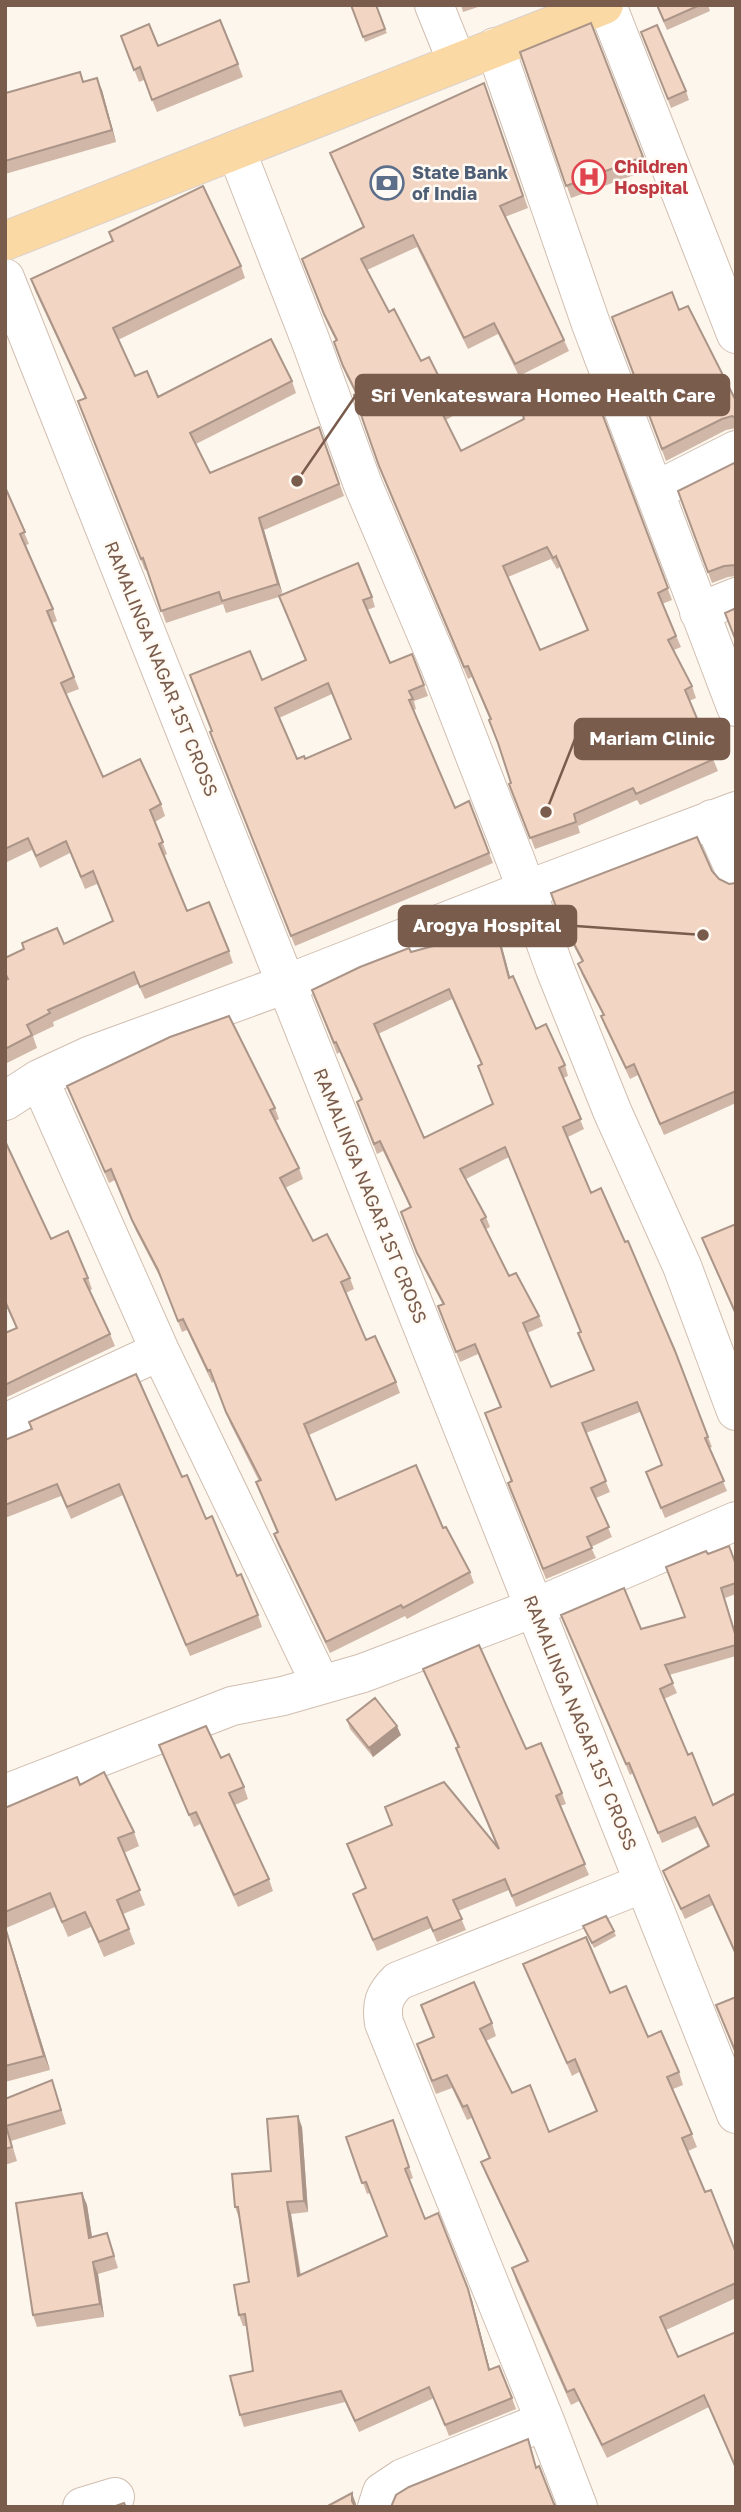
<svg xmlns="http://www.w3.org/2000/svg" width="741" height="2512" font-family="'Golos Text',sans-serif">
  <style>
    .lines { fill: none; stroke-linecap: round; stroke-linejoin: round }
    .minor-casing { stroke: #d1beb0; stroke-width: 40 }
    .major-casing { stroke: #dad1cd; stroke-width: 40 }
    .minor { stroke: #fff; stroke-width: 38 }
    .major { stroke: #fbd9a5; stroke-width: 38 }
    .wall { fill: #d1b7a8; fill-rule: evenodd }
    .shaded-wall { fill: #aa9588 }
    .building { fill: #f3d5c3; stroke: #aa9588; stroke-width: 2; fill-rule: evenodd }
    .labels { text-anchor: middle; stroke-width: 5; stroke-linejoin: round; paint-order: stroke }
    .health-label { font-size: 18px; font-weight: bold; fill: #be3a42; stroke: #fffaf3; text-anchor: start }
    .service-label { font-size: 18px; font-weight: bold; fill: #4e5e75; stroke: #fffaf3; text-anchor: start }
    .street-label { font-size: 18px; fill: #7a5c4d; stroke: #fffaf3 }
    .leader { fill: none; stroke: #7a5c4d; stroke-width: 2.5 }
    .callout-dot { fill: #7a5c4d; stroke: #fffaf3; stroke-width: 2.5 }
    .callout { fill: #7a5c4d; stroke: #7a5c4d; stroke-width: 2.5 }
    .callout-label { font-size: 19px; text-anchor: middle; font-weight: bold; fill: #fff }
  </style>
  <rect width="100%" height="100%" fill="#fdf6ec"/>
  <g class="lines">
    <defs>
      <path id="minor" d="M434,5L457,62
        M607,5L736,334
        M495,47L591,324L736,707
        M236,150L311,342L363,485L440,666L517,864L555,969L613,1113L682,1266L736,1411
        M5,278L736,2114
        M655,491L736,450
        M699,612L736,597
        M712,819L736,873
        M39,1079L160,1351
        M5,1101L39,1079L91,1055L286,984L526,890L736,811
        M5,1423L160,1351L321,1685
        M5,1794L232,1706L283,1696L363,1673L534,1608L736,1521
        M545,2421L578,2507
        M82,2507L115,2497
        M377,2507L382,2492L403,2478L545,2421L384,2023C381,2004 384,1995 398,1981L644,1883"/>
      <path id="major" d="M5,241L604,5"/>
    </defs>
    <use href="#minor" class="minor-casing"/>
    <use href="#major" class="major-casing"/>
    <use href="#minor" class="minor"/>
    <use href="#major" class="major"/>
  </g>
  <path class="wall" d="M351,5L385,29L387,33L365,42Z
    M461,5H484L463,12Z
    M656,5H708L710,11L667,30Z
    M591,23L648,170L571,198L520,52Z
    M641,32L686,91L689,100L671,108Z
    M121,36L238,64L243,77L157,112L144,80L139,82Z
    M84,82L102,90L116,142L5,174V88L7,93Z
    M484,83L528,208L505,217L564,340L569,351L519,376L498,334L468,349L417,247L367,270L389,312L421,361L452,403L456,414L446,420L461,451L603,416L672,600L662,604L681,647L674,650L692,686L696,698L689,701L718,771L640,805L637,800L578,826L580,833L535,849L509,784L511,783L500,750L489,720H490L472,677L468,679L383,477L354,395L356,394L347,377L334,342L336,341L328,325L302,259L363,227L330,153ZM551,559L557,569L560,567L587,630L540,650L508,577Z
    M109,232L241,266L245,278L118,340L135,376L158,397L292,381L296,393L196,444L210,473L319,427L344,496L264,530L282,595L372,597L375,607L367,610L390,663L424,685L428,696L414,701L416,709L414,710L455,808L469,801L493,863L295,946L213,742L212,731L262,680L306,660L279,597L226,613L223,604L166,623L147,570H145L82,413L85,398L35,291L31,279L112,241ZM332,694L351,739L305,759H297L279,718Z
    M679,310L736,401V428L726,430L666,461L612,317Z
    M736,462V576L728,577L712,583L678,491Z
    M5,487L29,544L26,545L53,609L57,621L52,623L79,689L66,694L103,777L161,804L165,816L155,822L167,854L164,856L187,911L229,951L233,963L145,999L138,984L53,1022L54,1026L33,1036L37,1048L5,1064V980L7,979L5,976V958L64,944L113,922L97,884L85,889L70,853L40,868L32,850L5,863Z
    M712,871L719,879L729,884L736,883V1103L664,1135L638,1075L630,1079L605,1027L601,1016L603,1015L582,975L578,964L582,962L563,926L551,893Z
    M496,929L510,978L536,1029L565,1065L568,1076L563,1078L584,1129L568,1137L591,1193L625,1242L675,1351L712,1447L709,1448L727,1491L665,1518L646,1472L662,1465L640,1412L586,1433L610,1492L596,1498L612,1537L591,1547L596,1558L546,1579L512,1493L501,1407L478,1354L460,1362L438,1306L443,1305L421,1263L401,1212L410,1207L383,1151L377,1154L357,1102L361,1100L340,1052L337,1054L312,990L411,952ZM452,999L481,1064L493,1104L424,1138L378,1034ZM509,1157L581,1332L578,1333L594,1371L551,1387L527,1333L543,1326L539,1316L509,1276L486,1229L490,1227L486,1217L466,1179Z
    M67,1086L275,1108L279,1119L275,1121L299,1168L303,1179L285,1188L313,1241L350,1278L354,1289L346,1293L366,1340L396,1382L400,1393L309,1435L336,1500L443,1528L470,1572L474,1583L407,1619L405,1616L330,1653L278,1545L274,1534L277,1533L256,1482L259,1481L230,1423L214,1381L212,1383L187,1330L182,1332L162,1281L136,1231L115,1180L109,1183Z
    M5,1141L51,1239L88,1278L92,1289L89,1291L110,1334L115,1346L5,1398V1333L16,1328L5,1303Z
    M736,1224V1316L702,1238Z
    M29,1422L182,1477L258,1615L262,1627L190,1656L123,1495L71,1519L61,1496L5,1518V1440L31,1429Z
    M708,1554L736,1565V1594L725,1598L736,1635V1656L669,1675L677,1693L664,1699L688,1755L713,1805L736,1793V1956L713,1905L685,1919L663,1871L708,1847L698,1827L662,1843L633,1773L630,1775L561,1615L641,1629L685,1617Z
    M423,1669L526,1749L562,1793L566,1804L560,1806L589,1875L516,1907L509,1890L458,1911L466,1930L437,1942L431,1928L377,1951L353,1894L365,1889L392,1825L497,1847L460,1759L456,1748H458Z
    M347,1720L401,1735L373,1757L350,1729Z
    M159,1745L221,1758L244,1787L248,1799L235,1805L269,1879L273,1891L238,1907L200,1824L194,1827Z
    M80,1785L134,1832L139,1846L124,1853L145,1905L123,1914L135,1944L104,1957L91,1927L68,1937L55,1907L6,1928L50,2070L5,2082V1808Z
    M583,1926L614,1931L616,1936L594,1948Z
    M523,1964L610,1993L679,2072L683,2085L673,2089L697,2147L688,2151L705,2192L736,2253V2298L666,2330L678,2357L736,2332V2470L709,2407L607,2458L579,2401L571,2405L516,2281L512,2268L527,2261L486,2175L481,2162L489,2158L472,2118L467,2120L452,2088L436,2094L421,2057L434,2037L421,2005L492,2023L496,2036L486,2041L512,2093L549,2132L596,2111L579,2072L572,2076Z
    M57,2095L66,2124L11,2141L17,2161L5,2165V2099Z
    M393,2120L413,2178L409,2180L425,2219L468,2289L472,2300L490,2370L512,2398L516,2409L449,2436L434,2398L359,2432L345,2402L244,2427L240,2415L253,2371L247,2326H243L239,2315L249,2282L239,2218L235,2207L271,2171L302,2127L308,2212L291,2214L301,2275L387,2236L370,2193L367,2194L346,2137Z
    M82,2193L87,2205L92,2237L111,2246L118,2268L98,2274L104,2317L37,2327L33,2315Z"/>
  <path class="shaded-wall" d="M97,78L102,90L116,142L112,130Z
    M259,518L264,530L283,595L278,584Z
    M496,929L500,939L513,988L509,978Z
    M397,1726L401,1735L373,1757L369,1748Z
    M5,1925L50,2070L44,2056Z
    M298,2116L302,2127L308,2212L304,2201Z
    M82,2193L87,2205L94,2250L89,2238Z
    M287,2202L291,2214L302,2288L298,2276Z
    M93,2262L98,2274L104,2317L100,2304Z
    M468,2289L472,2300L493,2382L489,2370Z
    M352,2493L356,2504V2507H354L352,2501Z"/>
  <path class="building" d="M351,5H376L385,29L363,37Z
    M657,5H700L664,21Z
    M220,20L238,64L152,100L140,67L134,70L121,36L149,24L158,46Z
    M591,23L643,157L566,186L520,52Z
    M657,25L686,91L668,99L641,32Z
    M80,72L83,82L97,78L112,130L5,161V89L6,93Z
    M484,83L523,196L500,206L564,340L515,364L494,323L464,338L413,235L361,259L389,312L394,309L421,361L429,357L452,403L440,409L461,451L524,419L523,415L587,384L603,416L668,588L658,593L676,636L668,640L692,686L685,690L714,759L636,794L633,788L574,814L576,822L530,838L509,784L511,783L498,743L489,720L491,719L468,666L464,667L379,466L354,395L357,394L343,366L334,342L337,340L324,314L302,259L364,227L330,153ZM547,547L553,558L556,556L588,630L540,650L503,566Z
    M203,186L241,266L113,328L135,376L147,371L158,397L271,339L292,381L190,433L210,473L319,427L339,484L259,518L278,584L222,601L219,592L161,611L143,558L141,559L78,401L86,398L31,279L113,241L109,232Z
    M672,292L679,310L688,306L736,401V418L732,416L722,419L662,449L612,317Z
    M736,462V565L724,566L708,572L678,491Z
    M5,487L25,532L20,534L53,609L47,611L74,677L61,683L103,777L140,759L161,804L150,810L163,842L159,844L187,911L209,902L229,951L140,987L134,972L48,1010L50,1013L27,1025L32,1035L5,1049V980L8,979L5,973V958L24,949L22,943L57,928L64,944L113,921L93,871L81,877L66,841L36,856L28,838L5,849Z
    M358,563L372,597L363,600L390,663L412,654L424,685L409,691L413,699L409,700L455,808L469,801L489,853L291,936L210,732L212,731L190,675L250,651L262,680L306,660L279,596ZM328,683L351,739L305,759L304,756L297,759L275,708Z
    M736,608V641L725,613Z
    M697,837L712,871L719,879L729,884L736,883V1091L660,1124L634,1064L626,1068L601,1016L604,1015L578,964L583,961L559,915L551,893Z
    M496,929L509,978L513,976L536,1029L546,1024L565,1065L559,1068L581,1119L563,1127L591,1193L601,1188L625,1242L628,1241L675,1351L708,1437L705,1438L724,1481L661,1508L646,1472L662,1465L637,1402L582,1423L606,1481L591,1488L609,1527L587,1537L592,1548L543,1569L508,1483L512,1481L485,1413L501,1407L475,1344L456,1352L438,1306L444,1304L417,1253L401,1212L411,1207L380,1141L374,1144L357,1102L362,1099L336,1042L334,1043L312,990L360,967L409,948L411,952ZM449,989L482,1064L478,1066L493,1104L424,1138L374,1024ZM505,1147L581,1332L578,1333L594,1370L551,1387L523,1323L539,1316L516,1273L509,1276L481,1220L486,1217L460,1169Z
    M229,1016L275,1108L270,1110L299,1168L280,1178L313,1241L327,1234L350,1278L341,1282L366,1340L375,1336L396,1382L304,1424L336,1500L416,1465L443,1528L446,1527L470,1572L403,1608L401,1605L326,1642L274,1534L278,1532L256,1482L261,1480L226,1412L210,1370L208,1371L183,1319L178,1321L158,1270L132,1220L111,1169L105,1172L67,1086L170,1037Z
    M5,1141L51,1239L68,1231L88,1278L84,1279L110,1334L5,1385V1333L17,1328L5,1301Z
    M736,1224V1314L702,1238Z
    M136,1374L182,1477L187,1475L206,1519L212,1516L237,1576L241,1574L258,1615L186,1645L119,1484L67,1507L57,1484L5,1505V1440L32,1429L29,1422Z
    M729,1546L736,1565V1583L721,1588L736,1637V1645L665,1665L673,1683L660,1689L688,1755L692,1753L713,1805L736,1793V1954L709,1895L681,1909L663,1871L709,1846L695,1817L658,1833L629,1763L626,1764L561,1615L624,1588L641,1629L685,1617L666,1567L706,1551L708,1554Z
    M479,1645L526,1749L541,1743L562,1793L556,1796L585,1864L512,1896L505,1879L453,1900L462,1919L433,1931L427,1917L373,1940L353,1894L366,1888L347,1844L392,1825L385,1807L444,1782L499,1849L456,1748L459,1747L423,1669Z
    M375,1698L397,1726L369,1748L347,1720Z
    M206,1726L221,1758L229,1754L244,1787L229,1793L269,1879L234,1895L196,1812L189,1815L159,1745Z
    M104,1772L134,1832L118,1838L140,1890L117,1900L129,1929L99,1942L85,1912L62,1922L50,1893L5,1912V1808L77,1777L80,1785Z
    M606,1916L614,1931L592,1943L583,1926Z
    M5,1927L44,2056L5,2066Z
    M586,1937L610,1993L626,1986L648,2037L661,2031L679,2072L667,2077L692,2134L682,2138L705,2192L711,2190L736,2253V2283L660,2317L678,2357L736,2332V2468L704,2395L602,2445L574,2389L567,2392L512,2268L528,2261L481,2162L490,2158L467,2105L463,2107L447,2075L432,2081L417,2044L434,2037L421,2005L474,1982L492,2023L480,2029L512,2093L530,2085L549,2132L597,2111L575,2059L567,2063L523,1964Z
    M736,1997V2053L716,2005Z
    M52,2080L61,2110L6,2126L12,2147L5,2149V2099Z
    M298,2116L304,2201L287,2202L298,2276L387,2236L366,2182L362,2183L346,2137L393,2120L409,2167L405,2169L425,2219L438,2213L468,2289L489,2370L499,2366L512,2398L445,2425L429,2387L355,2421L341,2391L240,2415L230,2376L253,2371L245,2314L239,2315L234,2285L249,2282L238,2207H235L232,2174L271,2171L267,2119Z
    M82,2193L89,2238L107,2233L114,2256L93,2262L100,2304L33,2315L16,2203Z
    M528,2439L536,2468L539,2466L554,2504L556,2507H391L396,2495L409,2487Z
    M352,2493V2501L355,2507H326Z
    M124,2503L126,2507H113Z"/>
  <defs>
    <symbol id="hospital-ring" viewBox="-11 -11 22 22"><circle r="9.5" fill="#fffaf3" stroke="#e0444e" stroke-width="1.5"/><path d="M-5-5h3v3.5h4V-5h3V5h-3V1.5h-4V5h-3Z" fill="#e0444e"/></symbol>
    <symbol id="bank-ring" viewBox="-11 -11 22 22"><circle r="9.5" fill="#fffaf3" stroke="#5c6f8a" stroke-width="1.5"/><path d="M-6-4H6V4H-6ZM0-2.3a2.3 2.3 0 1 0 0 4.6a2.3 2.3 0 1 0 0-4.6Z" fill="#5c6f8a"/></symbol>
  </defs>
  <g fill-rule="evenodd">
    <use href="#hospital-ring" x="570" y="158" width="38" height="38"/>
    <use href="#bank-ring" x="368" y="164" width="38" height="38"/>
  </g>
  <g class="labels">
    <g class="health-label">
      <text x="614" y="173">Children<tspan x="614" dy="21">Hospital</tspan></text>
    </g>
    <g class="service-label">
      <text x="412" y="179">State Bank<tspan x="412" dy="21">of India</tspan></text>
    </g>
    <g class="street-label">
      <text transform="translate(161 669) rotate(68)" y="6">RAMALINGA NAGAR 1ST CROSS</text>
      <text transform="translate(370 1196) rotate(68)" y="6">RAMALINGA NAGAR 1ST CROSS</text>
      <text transform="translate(580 1723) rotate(68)" y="6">RAMALINGA NAGAR 1ST CROSS</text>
    </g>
  </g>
  <path class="leader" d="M297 481L356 395M546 812L575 739M703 935L576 926"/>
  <g class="callout-dot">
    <circle cx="297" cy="481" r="7"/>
    <circle cx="546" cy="812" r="7"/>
    <circle cx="703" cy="935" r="7"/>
  </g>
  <g class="callout">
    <rect x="356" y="375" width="373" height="40" rx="7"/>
    <rect x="575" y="719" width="154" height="40" rx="7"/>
    <rect x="399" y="906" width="177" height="40" rx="7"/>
  </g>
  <g class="callout-label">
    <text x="543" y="402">Sri Venkateswara Homeo Health Care</text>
    <text x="652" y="745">Mariam Clinic</text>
    <text x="487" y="932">Arogya Hospital</text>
  </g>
  <rect width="741" height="2512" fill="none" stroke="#7a5c4d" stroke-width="14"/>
</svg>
